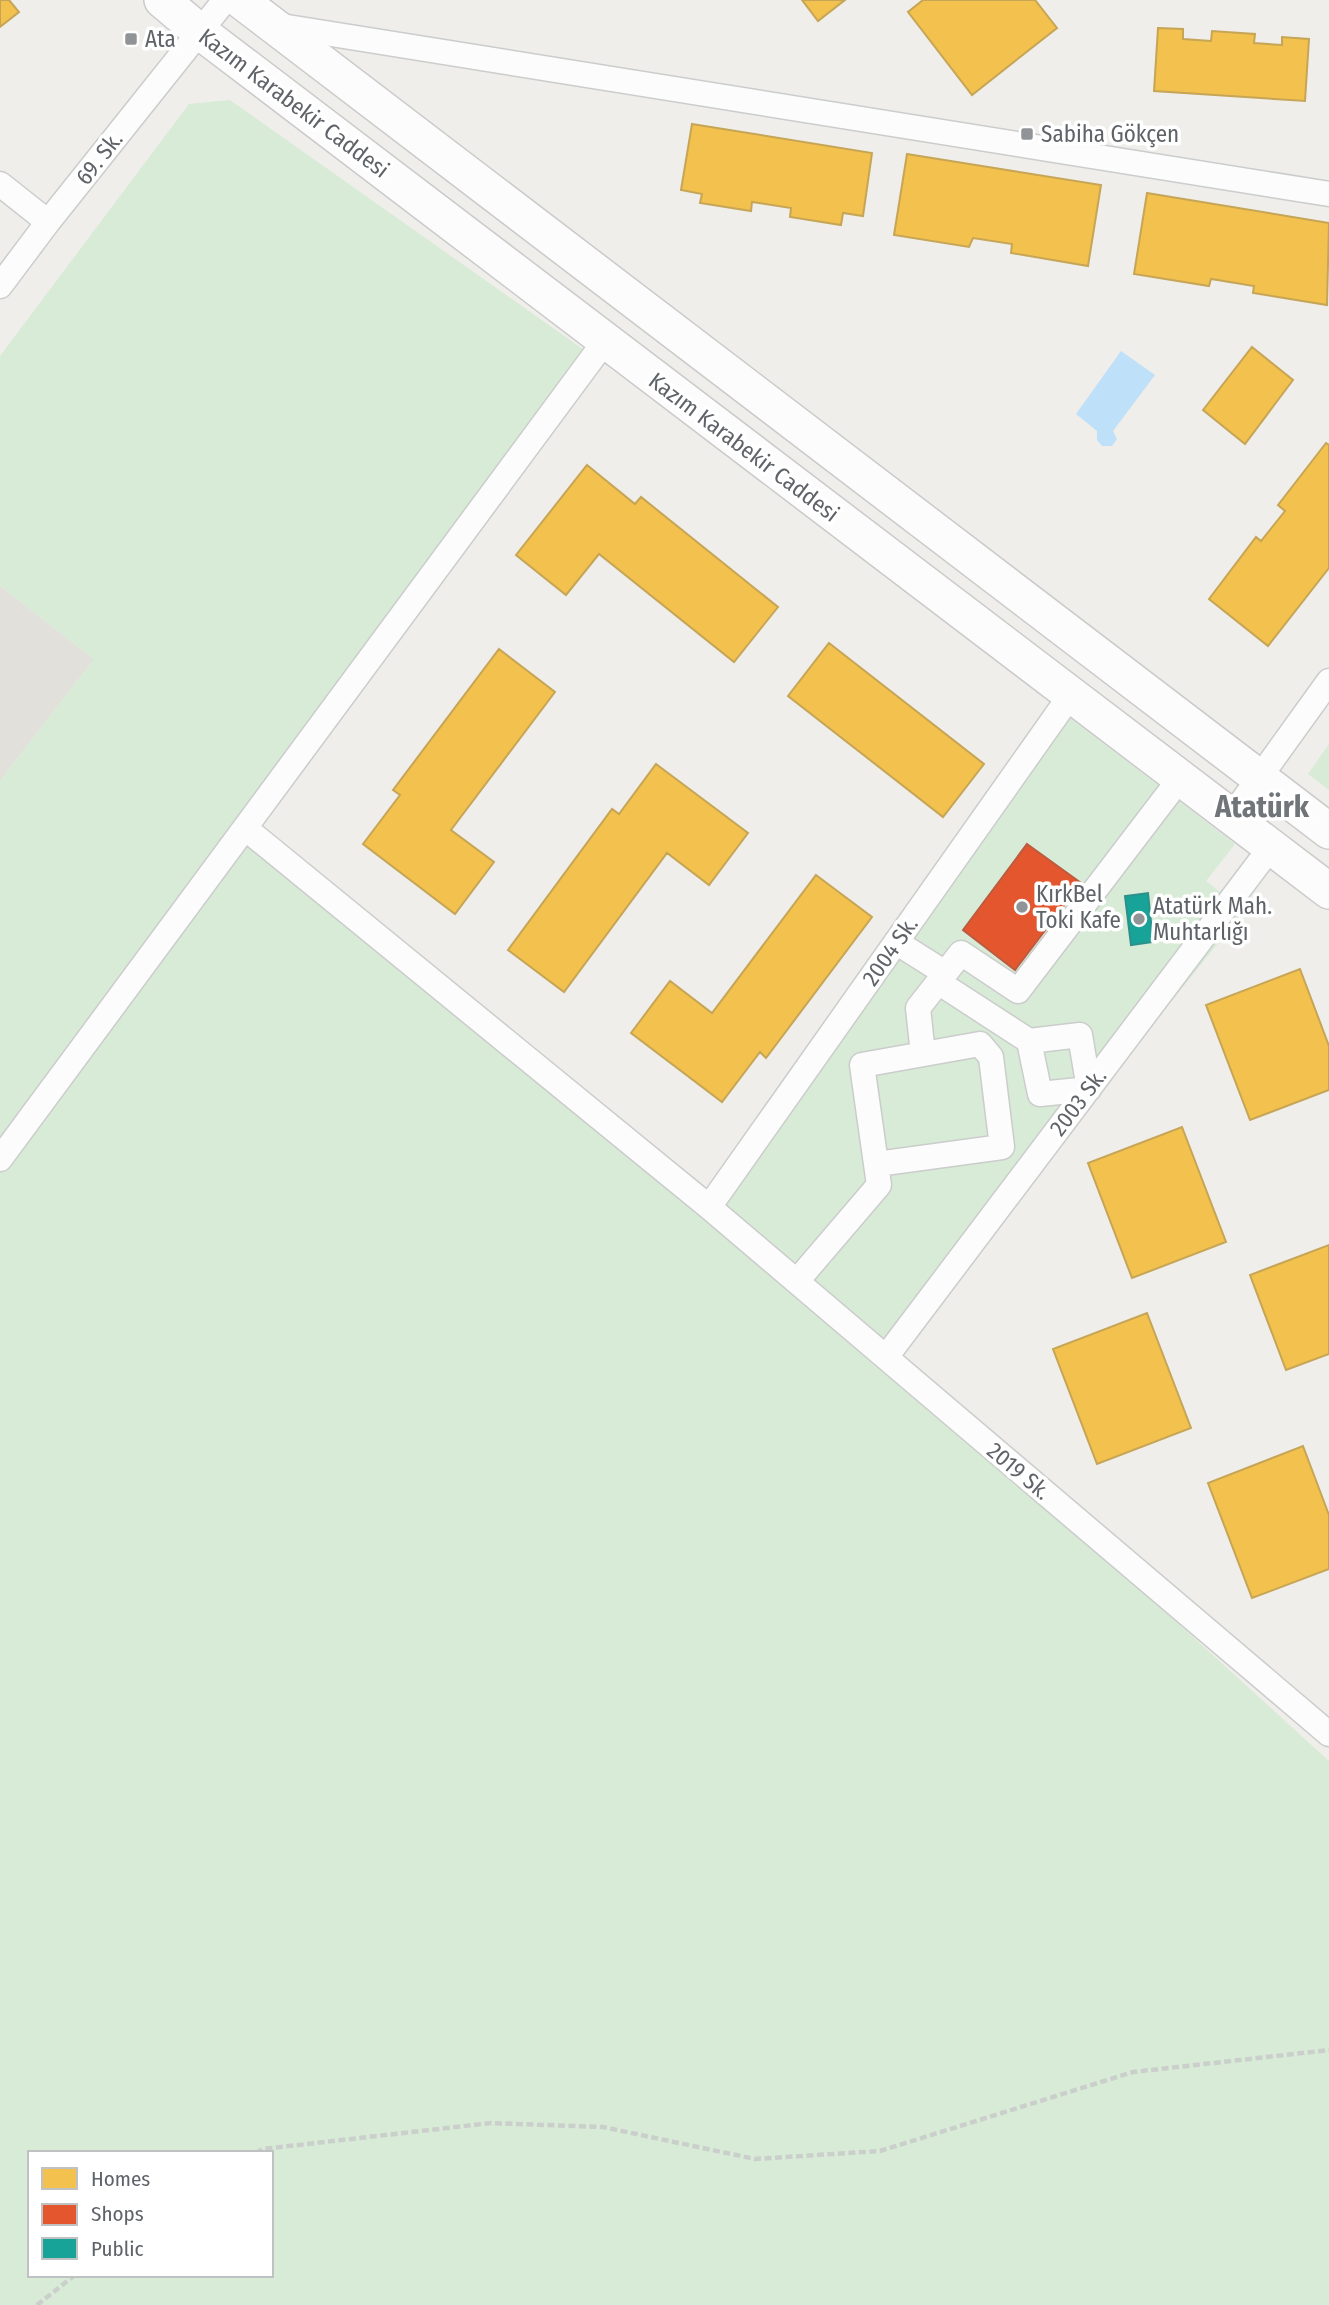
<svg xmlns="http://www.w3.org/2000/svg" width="1329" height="2305" font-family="'Fira Sans Condensed',sans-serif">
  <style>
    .education { fill: #e2e0da }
    .green { fill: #d8ebd6; fill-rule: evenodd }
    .water { fill: #bfe0f9 }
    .homes { fill: #f2c14e; stroke: #c6a556; stroke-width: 2 }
    .shops { fill: #e4572e; stroke: #bc5b3f; stroke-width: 2 }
    .public { fill: #17a398; stroke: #2d908a; stroke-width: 2 }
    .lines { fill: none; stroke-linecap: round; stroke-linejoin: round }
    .street-casing { stroke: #cbcccc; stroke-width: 27 }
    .secondary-casing { stroke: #cacacb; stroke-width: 38 }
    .path { stroke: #cacfcc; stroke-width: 4.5; stroke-dasharray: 7 3.5; stroke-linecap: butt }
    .street { stroke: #fdfcfc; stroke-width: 24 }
    .secondary { stroke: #fdfcfc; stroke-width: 35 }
    .poi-dot { fill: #919496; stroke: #fff; stroke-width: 2.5 }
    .labels { text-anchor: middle; stroke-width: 7; stroke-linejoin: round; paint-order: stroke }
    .poi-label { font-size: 23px; fill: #5f6368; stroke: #fff; text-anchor: start }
    .street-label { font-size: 23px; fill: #5f6368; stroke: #fff }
    .district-label { font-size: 30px; font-weight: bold; fill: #70757a; stroke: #fff }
  </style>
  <rect width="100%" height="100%" fill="#efeeea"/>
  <path class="education" d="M0,586L94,659L0,781Z"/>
  <path class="green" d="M230,100L594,357L245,828L709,1207L1060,710L1235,844L1206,881L1244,911L886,1357L1329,1761V2305H0V781L94,659L0,586V356L189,104ZM30,2153H271V2275H30Z
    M1329,744V790L1308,774Z"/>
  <path class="water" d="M1121,351L1155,375L1113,431L1117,439L1112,446H1102L1097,440V431L1076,414Z"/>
  <path class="homes" d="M0,0H9L19,12L0,27Z
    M802,0H845L818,21Z
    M923,0H1035L1057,28L972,95L908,12Z
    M1158,28L1183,29V39L1211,41L1212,31L1255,34L1254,43L1282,45V37L1309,39L1305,101L1154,91Z
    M692,124L872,153L863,216L843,213L841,225L790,217L791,208L752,202L751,211L700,203L702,194L681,190Z
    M907,154L1101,185L1088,266L1011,253L1012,244L973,238L969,247L894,235Z
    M1147,193L1329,223L1327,305L1253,293L1254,286L1211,279L1209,286L1134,274Z
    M1252,347L1293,380L1245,444L1203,410Z
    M1326,443L1329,445V568L1268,646L1209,599L1256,537L1261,541L1285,511L1278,505Z
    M587,465L635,504L641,497L778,607L734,662L599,554L566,595L516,555Z
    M829,643L984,764L943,817L788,696Z
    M499,649L555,692L451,830L494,862L455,914L363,844L400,795L393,790Z
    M656,764L748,833L709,885L667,853L564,992L508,950L612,809L619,814Z
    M816,875L872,917L766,1058L760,1052L722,1102L631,1033L670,981L712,1013Z
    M1300,969L1329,1046V1090L1250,1120L1206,1005Z
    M1182,1127L1226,1242L1132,1278L1088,1163Z
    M1329,1245V1354L1286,1370L1250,1275Z
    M1147,1313L1191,1428L1097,1464L1053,1349Z
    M1303,1446L1329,1515V1569L1252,1598L1208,1483Z"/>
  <path class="shops" d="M1027,844L1081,883L1015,970L963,930Z"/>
  <path class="public" d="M1148,893L1153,942L1131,945L1125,896Z"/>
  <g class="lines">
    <defs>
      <path id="street" d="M275,25L1329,194
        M0,184L48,222
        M0,286L48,222L225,0
        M1231,817L1329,681
        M245,828L709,1207L1329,1734
        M896,942L945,973
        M938,982L1029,1041L1040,1094L1089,1089L1080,1035L1029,1041
        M923,1054L918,1008L961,953L1018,991L1169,793
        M0,1159L605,341
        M709,1207L1070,696
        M797,1281L879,1185L862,1065L980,1044L991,1057L1002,1147L877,1164
        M886,1357L1271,847"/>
      <path id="secondary" d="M162,0L199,31L1329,891
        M240,0L1329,831"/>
    </defs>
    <use href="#street" class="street-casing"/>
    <use href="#secondary" class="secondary-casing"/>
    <path class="path" d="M256,2153L263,2149L491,2123L603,2127L755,2159L880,2151L1133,2072L1329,2050
      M37,2305L75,2275"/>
    <use href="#street" class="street"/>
    <use href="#secondary" class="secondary"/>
  </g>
  <g class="poi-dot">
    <rect x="124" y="32" width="14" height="14" rx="3.5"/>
    <rect x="1020" y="127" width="14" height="14" rx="3.5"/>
    <circle cx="1022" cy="907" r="7"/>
    <circle cx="1139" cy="919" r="7"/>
  </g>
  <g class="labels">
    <g class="poi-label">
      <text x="145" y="47">Ata</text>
      <text x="1041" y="142">Sabiha Gökçen</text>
      <text x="1036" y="902">KırkBel<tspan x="1036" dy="26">Toki Kafe</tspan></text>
      <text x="1153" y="914">Atatürk Mah.<tspan x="1153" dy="26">Muhtarlığı</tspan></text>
    </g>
    <g class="street-label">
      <text transform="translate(294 103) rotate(37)" y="8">Kazım Karabekir Caddesi</text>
      <text transform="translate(99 158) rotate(-52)" y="8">69. Sk.</text>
      <text transform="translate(744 447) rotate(37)" y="8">Kazım Karabekir Caddesi</text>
      <text transform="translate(890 951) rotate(-55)" y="8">2004 Sk.</text>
      <text transform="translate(1078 1102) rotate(-53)" y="8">2003 Sk.</text>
      <text transform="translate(1019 1471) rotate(40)" y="8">2019 Sk.</text>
    </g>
    <g class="district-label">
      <text x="1262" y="817">Atatürk</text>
    </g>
  </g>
  <rect x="28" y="2151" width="245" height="126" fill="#ffffff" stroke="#bfc1c3" stroke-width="2"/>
  <rect x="42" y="2168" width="35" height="21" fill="#f2c14e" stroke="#bfc1c3" stroke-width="2"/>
  <text x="91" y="2186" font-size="21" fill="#5f6368">Homes</text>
  <rect x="42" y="2204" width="35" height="21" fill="#e4572e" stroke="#bfc1c3" stroke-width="2"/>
  <text x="91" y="2221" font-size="21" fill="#5f6368">Shops</text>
  <rect x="42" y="2238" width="35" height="21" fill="#17a398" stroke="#bfc1c3" stroke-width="2"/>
  <text x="91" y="2256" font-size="21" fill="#5f6368">Public</text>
</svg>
